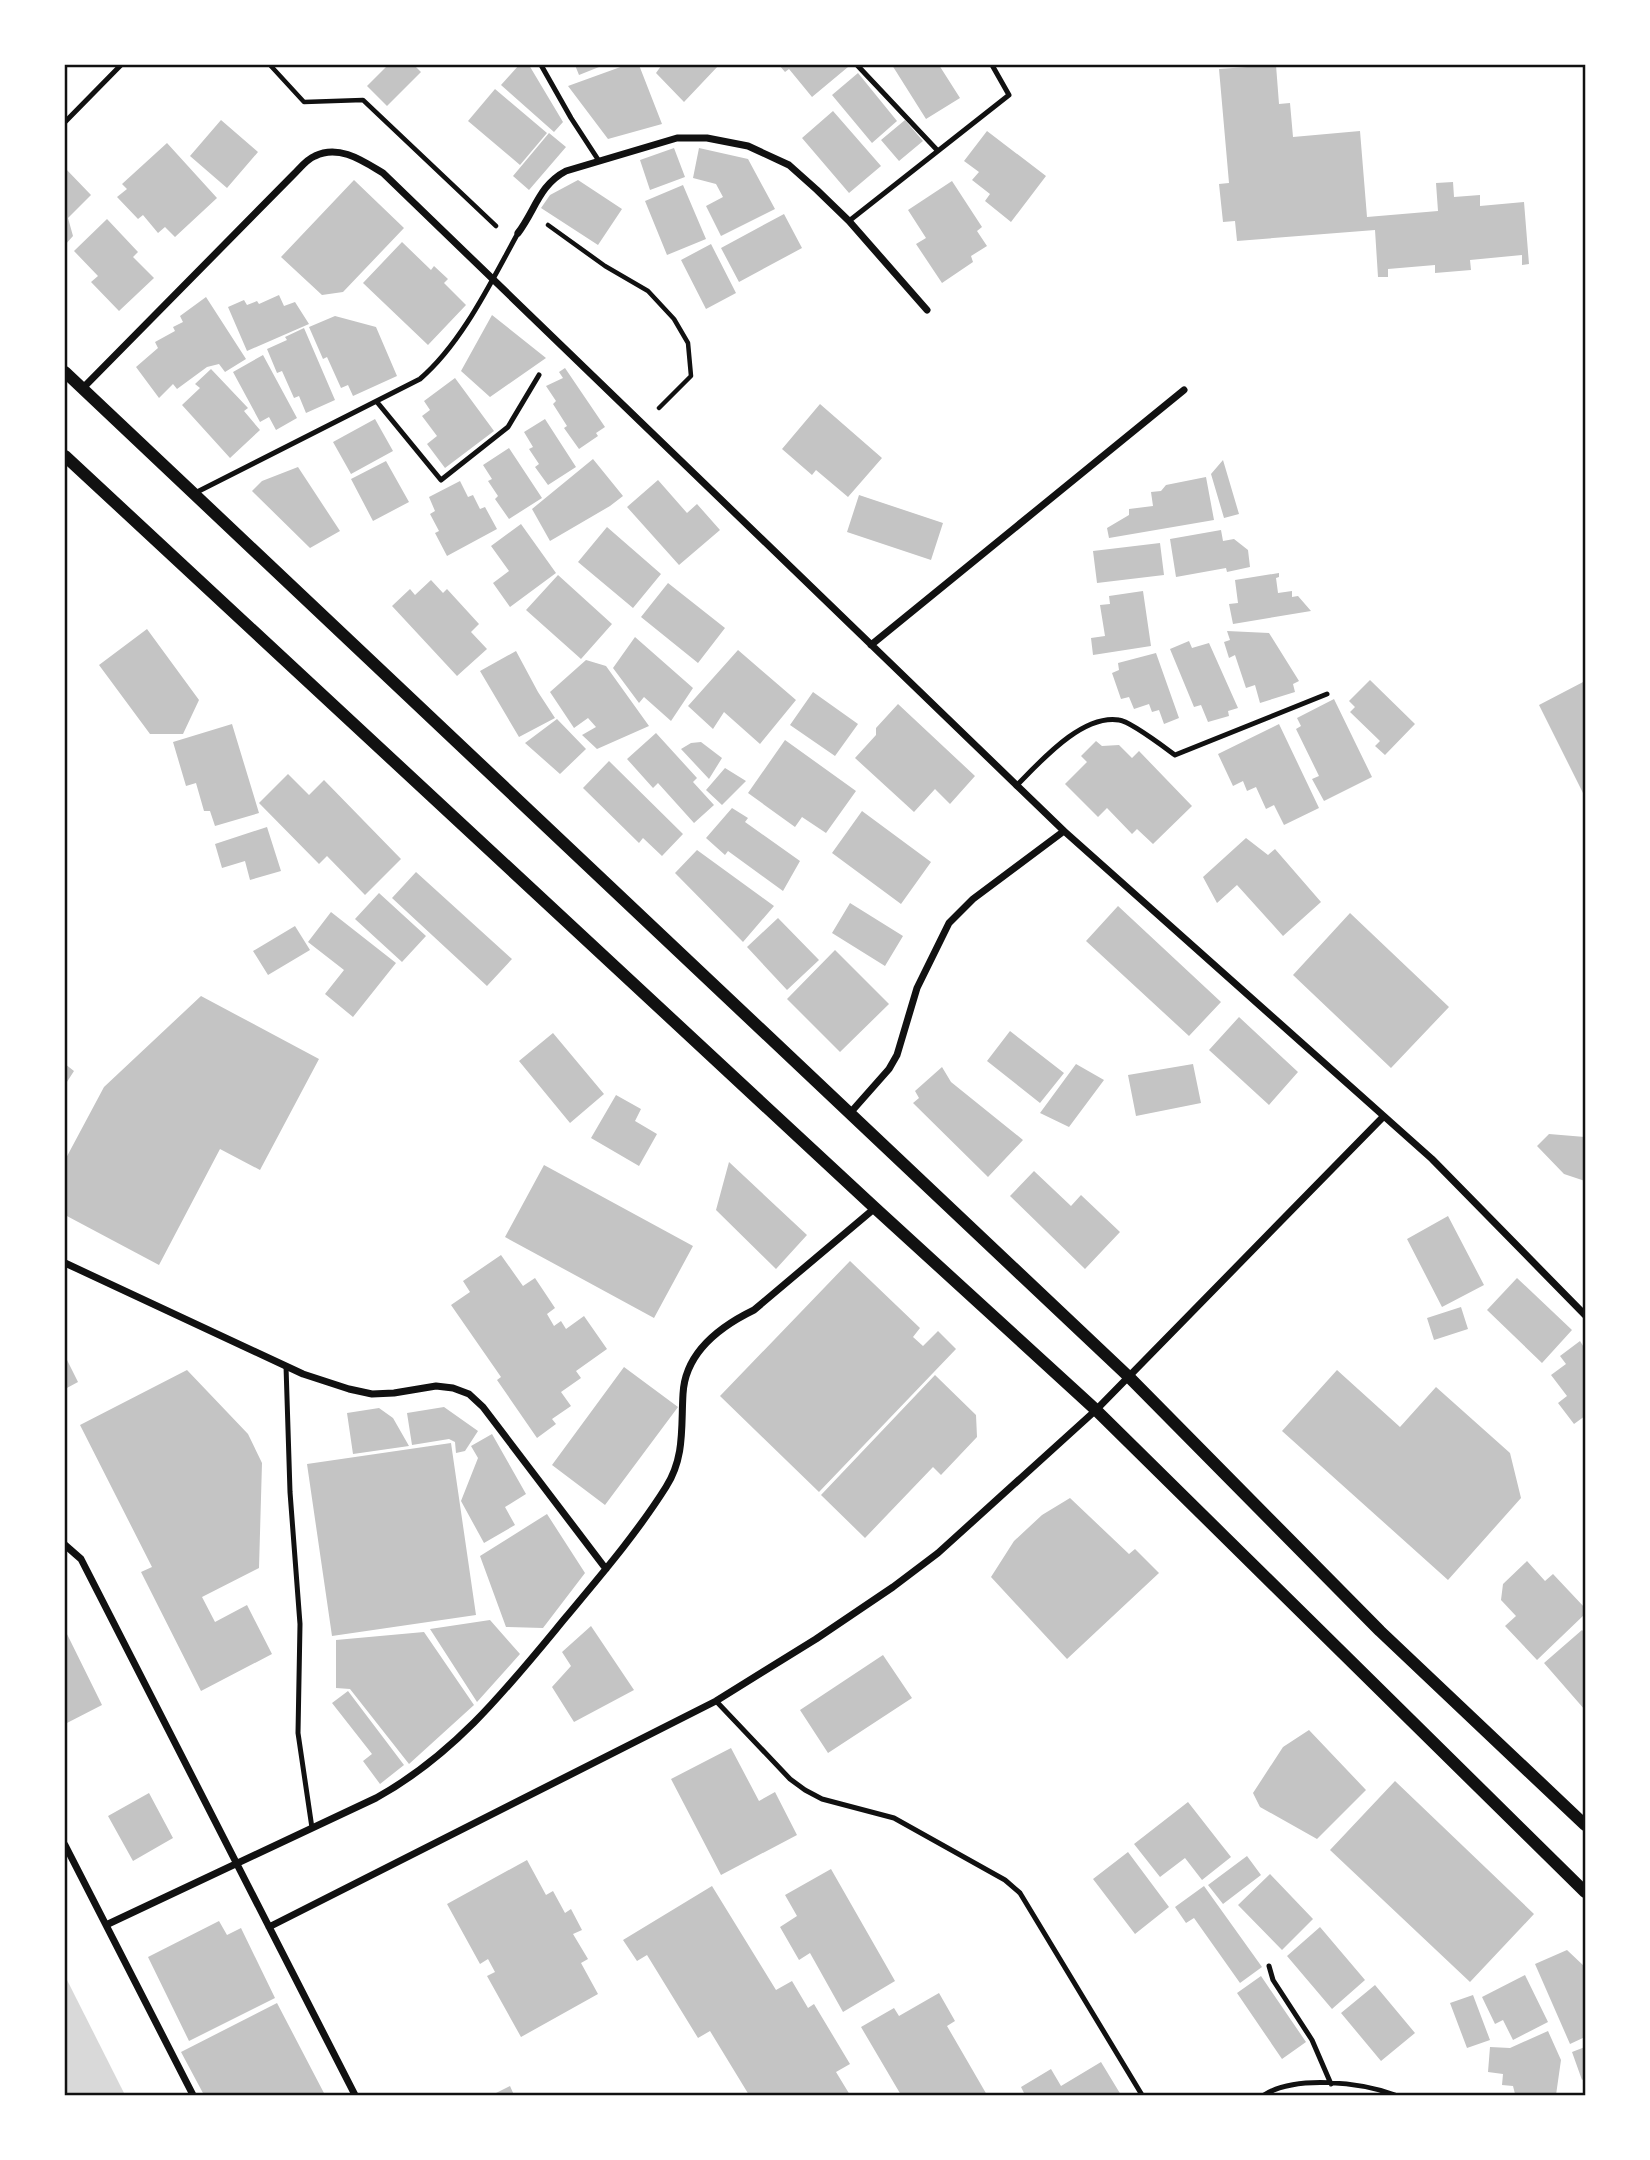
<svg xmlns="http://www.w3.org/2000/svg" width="1650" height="2160" font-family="'Varela Round',sans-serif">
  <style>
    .water { fill: #d9d9d9 }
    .building { fill: #c4c4c4 }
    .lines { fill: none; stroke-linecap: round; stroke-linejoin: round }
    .path { stroke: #111; stroke-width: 4.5 }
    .service { stroke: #111; stroke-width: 5 }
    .minor { stroke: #111; stroke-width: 7 }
    .tertiary { stroke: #111; stroke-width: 12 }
    .neatline { fill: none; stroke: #111; stroke-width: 2.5 }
  </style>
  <rect width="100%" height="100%" fill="#fff"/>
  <path class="water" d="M65,1976L125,2095H65Z"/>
  <path class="building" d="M388,65H414L421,72L387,106L367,86Z
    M519,65H529L563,122L554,132L501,85Z
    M575,65H604L579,75Z
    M626,65H639L662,124L608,139L568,86Z
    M660,65H719L684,102L656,73L661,66Z
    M779,65H846L848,67L812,97L789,69L785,72Z
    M892,65H939L960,98L926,119Z
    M1276,65L1279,104L1290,103L1293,137L1360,131L1367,217L1438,211L1436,183L1453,182L1454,197L1480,195V206L1524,202L1529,264L1522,265V255L1470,260L1471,270L1435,273V265L1388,269V277H1378L1375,230L1237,241L1235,221L1223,222L1219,184L1229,183L1219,69Z
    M858,73L897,121L872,143L832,95Z
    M495,89L547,133L520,165L468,121Z
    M833,111L881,166L849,193L802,138Z
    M221,120L258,152L227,188L190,156Z
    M905,120L923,141L899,161L881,140Z
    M987,131L1046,176L1011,222L985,201L990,194L972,180L979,172L964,161Z
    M549,133L566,147L529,190L513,176Z
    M167,143L217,198L175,237L165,227L158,233L143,215L138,219L117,197L127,189L122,184Z
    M674,148L685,177L650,190L640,160Z
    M699,148L748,159L775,209L721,236L706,206L723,197L716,184L693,178Z
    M65,168L91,195L68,218L73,236L65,245Z
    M354,180L404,228L343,292L322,295L281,257Z
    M578,180L622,209L598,245L541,208L550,195Z
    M952,181L982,227L977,231L987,246L971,256L973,262L942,283L916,244L926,238L908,210Z
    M683,185L706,239L667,255L645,201Z
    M784,214L802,248L739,282L721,248Z
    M107,219L138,252L133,257L154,278L119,311L91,282L98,276L74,251Z
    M402,242L431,270L434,266L448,279L444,283L466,305L428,345L363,283Z
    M711,244L736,293L706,309L681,260Z
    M279,295L284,306L295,302L309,324L247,351L228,307L244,300L247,305L257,301L259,304Z
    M206,297L246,359L225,372L219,364L207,367L177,389L173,384L159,398L136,367L158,348L155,342L175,331L173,327L183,322L180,316Z
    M492,315L546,358L490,397L461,371Z
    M335,316L376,327L397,376L353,396L348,385L341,388L327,357L323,359L309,327Z
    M304,328L335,400L306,413L299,396L294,398L282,371L277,373L267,349L287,340L285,337Z
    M263,355L297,418L276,430L269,417L260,422L233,372Z
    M565,368L605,427L596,433L598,436L579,449L564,428L567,426L553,404L556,401L546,386L563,378L559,372Z
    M211,369L248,408L244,411L260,430L230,458L182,405L200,388L195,384Z
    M455,378L494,431L445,468L427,444L437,436L422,416L430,410L424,401Z
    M820,404L882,458L848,497L816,470L812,475L782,449Z
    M375,419L393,451L351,474L333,442Z
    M545,419L576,467L548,485L535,467L539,464L529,449L533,447L524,432Z
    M509,448L542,498L509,519L495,499L498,496L488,481L492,479L483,465Z
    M593,459L623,496L610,506L550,541L532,509Z
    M1223,460L1239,514L1224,518L1211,474Z
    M386,461L409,502L373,521L351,479Z
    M298,467L340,531L310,548L252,491L262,481Z
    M1206,477L1214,520L1109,538L1107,528L1129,515V509L1153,506L1151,492L1161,491L1166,485Z
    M658,480L687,513L697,504L720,530L679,565L627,507Z
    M460,481L468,497L473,495L480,509L485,507L497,529L447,556L435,533L439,531L430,514L435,511L429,497Z
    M859,495L943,523L931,560L847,532Z
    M521,524L556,573L510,607L493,583L509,571L491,546Z
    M607,527L661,574L633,608L578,562Z
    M1221,530L1223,541L1234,539L1248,550L1250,567L1227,572L1226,568L1176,577L1170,539Z
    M1160,543L1164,575L1097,583L1093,551Z
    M1279,573V577L1276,578L1278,593L1292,591V597L1298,596L1311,611L1233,624L1229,604L1238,603L1235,580Z
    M558,575L612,624L581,659L526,610Z
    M431,580L443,593L447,589L479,624L471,632L487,649L457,676L392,606L410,589L415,595Z
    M668,583L725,628L698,663L641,617Z
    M1143,591L1151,646L1093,655L1091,638L1105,636L1100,605L1110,604L1109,596Z
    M147,629L199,700L183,734H150L99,665Z
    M1227,631L1269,633L1299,681L1293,684L1295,692L1260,703L1255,685L1246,688L1235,655L1229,658L1224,642L1230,640Z
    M635,637L693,688L671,721L644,697L639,703L613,668Z
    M1189,641L1192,648L1209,643L1238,708L1228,711L1229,716L1208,722L1201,705L1194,707L1170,649Z
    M738,650L796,700L760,744L724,712L713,729L688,706Z
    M516,651L538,692L555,718L519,737L480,671Z
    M1156,653L1179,718L1164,724L1159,710L1152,712L1149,704L1134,709L1129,697L1121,699L1112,673L1119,670L1118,663Z
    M586,660L606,666L649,726L597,749L582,735L596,727L588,718L574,728L550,692Z
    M1370,680L1415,724L1385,755L1375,746L1380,741L1350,712L1355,707L1349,701Z
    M1585,681V797L1539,705Z
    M813,692L858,724L835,756L790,725Z
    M1334,699L1372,777L1324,801L1312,779L1319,776L1296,729L1301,726L1297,718Z
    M898,704L975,776L950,804L935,789L914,812L855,758L876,735V728Z
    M557,719L586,749L560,774L525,743Z
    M232,724L259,813L215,826L210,811H204L196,783L186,786L173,742Z
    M1279,724L1319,808L1284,825L1274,805L1266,809L1256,787L1247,791L1243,781L1233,786L1218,754Z
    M656,733L697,778L693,782L714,805L694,823L658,783L653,788L627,759Z
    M785,740L856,791L826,833L802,817L795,827L748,793Z
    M1096,741L1102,746L1119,745L1132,758L1139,751L1192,806L1153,844L1137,829L1132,834L1107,808L1098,817L1065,784L1087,762L1081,756Z
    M701,742L722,758L709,779L681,749L691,743Z
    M609,761L683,834L662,856L643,838L639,843L583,788Z
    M725,768L746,781L722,805L706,790Z
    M288,774L309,795L324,780L401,859L365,895L327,856L319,864L259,803Z
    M732,808L748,818L745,822L800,861L783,891L728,851L725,855L706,838Z
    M862,811L931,862L901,904L832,853Z
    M267,827L281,871L250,880L245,861L222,868L215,844Z
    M1246,838L1268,855L1275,849L1321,902L1283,936L1237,885L1217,903L1203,877Z
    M697,850L774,906L743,942L675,873Z
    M416,872L512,959L487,986L392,898Z
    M379,893L426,936L402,962L355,919Z
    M850,903L903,936L885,966L832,933Z
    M1118,906L1221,1002L1189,1036L1086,941Z
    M331,912L396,963L353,1017L325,994L344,970L308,942Z
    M1350,913L1449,1007L1391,1068L1293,975Z
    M778,918L819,960L787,990L747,947Z
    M295,926L310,950L268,975L253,951Z
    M835,950L889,1004L840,1052L787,999Z
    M201,996L319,1059L260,1170L220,1149L159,1265L65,1215V1160L104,1087Z
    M1239,1017L1298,1072L1269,1105L1209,1050Z
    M1010,1031L1064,1073L1040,1103L987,1061Z
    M553,1033L604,1094L570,1123L519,1061Z
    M65,1064L74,1071L65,1085Z
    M1076,1064L1104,1080L1069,1127L1040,1113Z
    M1193,1064L1201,1103L1136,1116L1128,1075Z
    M942,1067L951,1082L1023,1140L988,1177L913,1103L919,1098L915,1091Z
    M616,1095L641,1109L635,1121L657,1134L639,1166L591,1138Z
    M1549,1134L1585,1137V1181L1564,1174L1537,1146Z
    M729,1162L807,1235L776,1269L716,1210Z
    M544,1165L693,1246L654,1318L505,1237Z
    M1034,1171L1071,1206L1081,1195L1120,1232L1085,1269L1010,1196Z
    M1448,1216L1484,1285L1442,1307L1407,1239Z
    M501,1255L523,1286L535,1278L555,1308L547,1314L554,1326L561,1321L566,1329L584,1316L607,1349L576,1371L581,1378L561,1392L571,1406L552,1419L556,1424L537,1438L497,1380L501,1377L451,1305L470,1292L463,1281Z
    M850,1261L920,1328L913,1337L923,1346L938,1331L956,1349L819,1492L720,1396Z
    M1517,1278L1572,1330L1542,1363L1487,1310Z
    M1461,1307L1468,1329L1434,1340L1427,1318Z
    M1580,1341L1585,1349V1416L1574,1424L1558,1403L1567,1396L1551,1375L1566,1364L1560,1356Z
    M65,1356L78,1382L65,1389Z
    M624,1367L678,1407L605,1505L552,1465Z
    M187,1370L248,1434L262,1463L259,1568L202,1597L215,1622L247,1605L272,1654L201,1691L141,1572L152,1567L80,1425Z
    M1337,1370L1400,1427L1436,1387L1510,1453L1521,1498L1448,1580L1282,1431Z
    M935,1375L976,1415L977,1437L941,1475L933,1467L865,1538L821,1495Z
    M444,1407L478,1431L465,1451L456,1453L455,1442L449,1439L412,1445L407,1413Z
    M379,1408L393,1418L409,1446L353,1454L347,1413Z
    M492,1434L526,1494L505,1507L515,1525L484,1543L461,1501L478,1458L471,1446Z
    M451,1443L476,1615L332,1636L307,1464Z
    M1070,1498L1129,1554L1135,1549L1159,1573L1067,1659L991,1577L1014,1541L1042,1515Z
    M547,1514L585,1573L543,1628L506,1627L480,1556Z
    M1527,1561L1545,1581L1553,1574L1585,1608V1614L1537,1660L1505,1626L1516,1616L1501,1600L1503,1584Z
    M490,1620L520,1654L477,1702L430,1629Z
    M591,1626L634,1690L574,1722L552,1687L571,1666L562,1652Z
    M65,1630L102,1705L65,1724Z
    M1582,1630L1585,1633V1710L1544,1663Z
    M424,1632L474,1705L409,1764L350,1689L336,1688V1640Z
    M883,1655L912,1698L828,1753L800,1710Z
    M348,1691L404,1765L380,1784L363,1761L372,1754L332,1703Z
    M1309,1730L1366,1790L1317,1839L1260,1807L1253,1793L1283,1747Z
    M731,1748L759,1801L775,1792L797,1835L721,1875L671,1779Z
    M1395,1781L1534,1914L1470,1982L1330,1850Z
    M149,1793L173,1838L133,1861L108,1816Z
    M1188,1802L1231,1857L1202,1880L1185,1858L1160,1877L1134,1844Z
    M1128,1852L1169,1907L1135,1934L1093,1879Z
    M1247,1856L1261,1875L1223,1904L1208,1885Z
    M527,1860L546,1895L553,1891L565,1913L571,1909L582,1930L573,1934L588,1959L581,1963L598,1994L521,2037L487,1976L495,1972L488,1959L480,1964L447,1904Z
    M831,1869L895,1981L843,2012L810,1953L799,1960L780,1927L797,1916L785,1895Z
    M1270,1874L1313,1919L1282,1950L1238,1905Z
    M712,1886L776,1990L792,1981L808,2008L814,2004L850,2064L836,2072L850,2095H749L710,2031L698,2038L647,1955L637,1961L623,1940Z
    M1204,1886L1262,1967L1240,1983L1194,1918L1186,1923L1175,1907Z
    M219,1921L227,1935L241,1928L275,1998L189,2041L148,1957Z
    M1320,1927L1365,1980L1332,2009L1287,1956Z
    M1567,1950L1585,1967V2037L1570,2044L1535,1964Z
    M1525,1975L1548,2022L1513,2040L1503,2020L1495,2024L1482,1997Z
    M1261,1976L1306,2042L1282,2059L1237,1993Z
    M1375,1985L1415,2033L1381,2061L1341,2013Z
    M939,1993L955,2021L947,2026L987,2095H901L861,2027L894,2008L899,2016Z
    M1473,1995L1490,2040L1467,2048L1450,2003Z
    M277,2003L325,2095H204L181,2052Z
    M1548,2031L1561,2060L1556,2095L1515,2094L1513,2086L1502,2085L1503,2074L1488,2072L1490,2047L1510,2048Z
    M1585,2047V2078L1582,2080L1572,2052Z
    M1101,2062L1121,2095H1025L1021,2087L1051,2069L1061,2086Z
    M510,2086L514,2095H492Z"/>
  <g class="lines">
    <path class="path" d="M270,65L304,102L363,100L496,226
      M548,225L605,266L648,291L674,319L688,343L691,376L659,408"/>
    <path class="service" d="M541,65L571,118L599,161
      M857,65L938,151
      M65,122L121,65
      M849,221L1009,95L992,65
      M377,402L441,480L508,427L539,375
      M195,493L420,379C462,343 491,282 518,233
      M1016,786C1041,761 1082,714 1119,720C1130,721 1164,747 1175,755L1327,694
      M286,1366L290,1492L300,1624L298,1733L312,1828
      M716,1701L790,1779L805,1790L822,1799L894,1818L1005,1880L1020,1893L1142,2095
      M1269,1966L1273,1980L1312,2040L1331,2084
      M1264,2095C1296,2075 1360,2082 1395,2095"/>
    <path class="minor" d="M518,233C535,211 539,185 566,171L677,138H707L748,146L789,165L817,190L849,221L927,310
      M82,389L294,174C300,168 307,159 315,156C339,144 363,161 383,173L1064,831
      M871,645L1184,390
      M851,1112L889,1069L897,1055L917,988L949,923L973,899L1064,831L1432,1159L1585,1315
      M65,1263L303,1374L349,1389L372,1394L394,1393L436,1386L453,1388L469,1394L483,1407L606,1569
      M65,1545L81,1559L355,2095
      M65,1845L193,2095
      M106,1925L376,1798C456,1754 509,1686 566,1617C601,1575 637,1533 666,1487C685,1457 681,1427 683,1394C685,1353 719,1327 754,1310L875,1208
      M269,1927L716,1701L816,1639L893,1587L938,1553L1096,1410L1383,1117"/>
    <path class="tertiary" d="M65,372L1129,1377L1380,1631L1585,1825
      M65,456L875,1208L1096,1410L1585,1892"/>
  </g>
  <rect width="1650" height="2160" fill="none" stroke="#ffffff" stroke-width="133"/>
  <rect x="66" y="66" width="1518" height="2028" class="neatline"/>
</svg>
